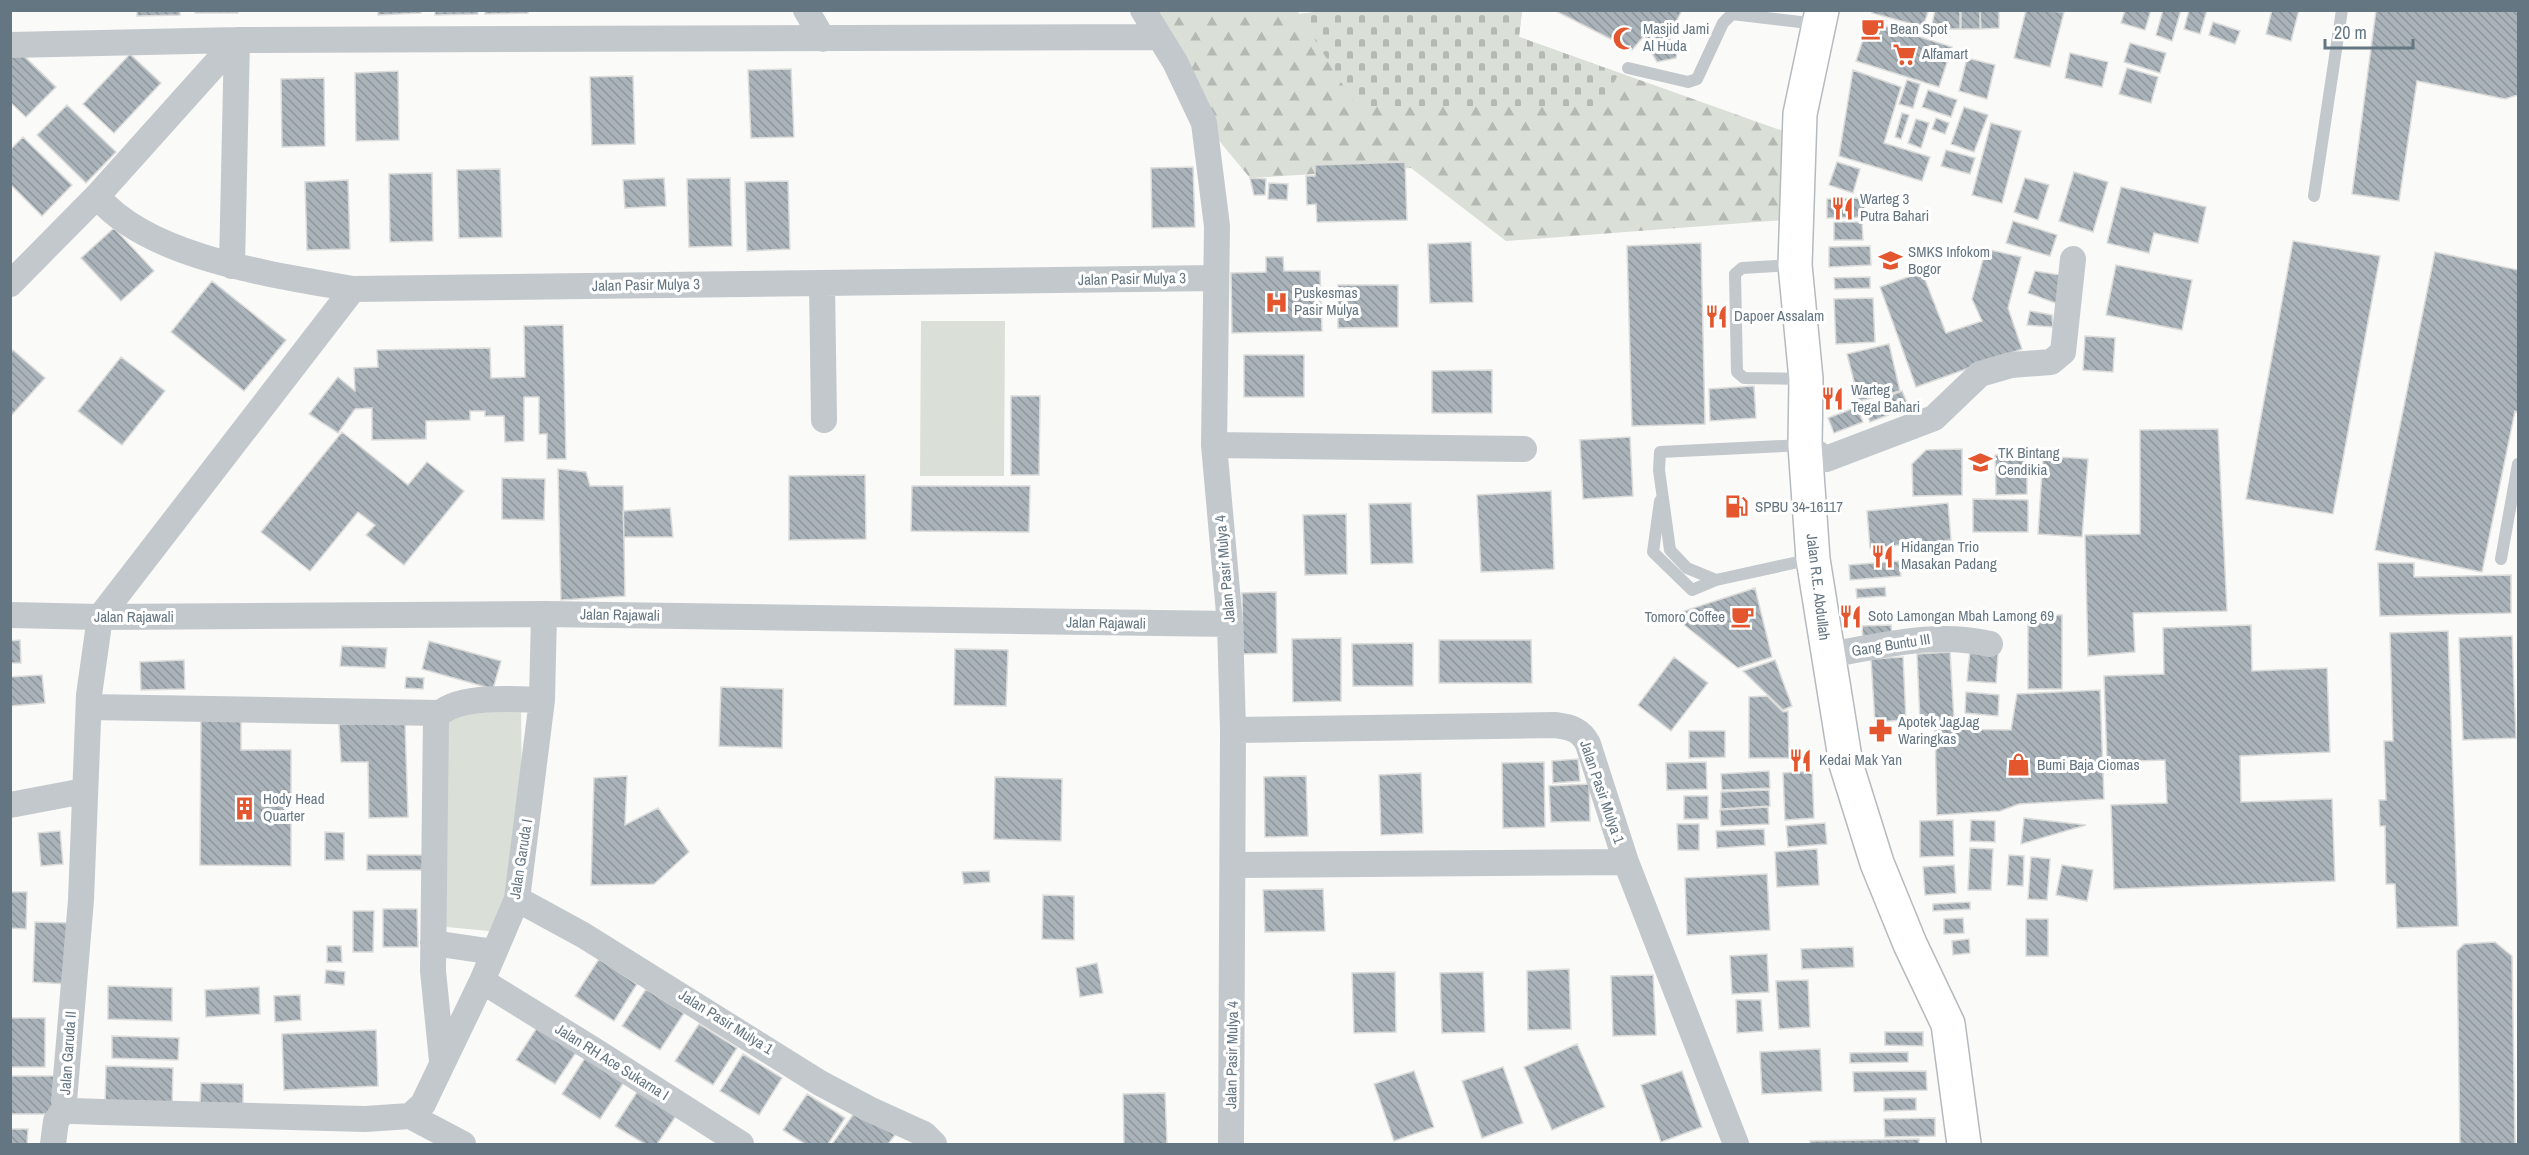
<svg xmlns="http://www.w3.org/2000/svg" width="2529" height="1155" font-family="'Archivo Narrow',sans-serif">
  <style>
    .green { fill: #dadfd7 }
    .forest { fill: url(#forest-firs) }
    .cemetery { fill: url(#cemetery-stones) }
    .building { fill: url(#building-back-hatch); stroke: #dcdcda; stroke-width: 1.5 }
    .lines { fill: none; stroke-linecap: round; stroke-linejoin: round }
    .primary-casing { stroke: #b5babe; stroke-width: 36 }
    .lane { stroke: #c3c8cc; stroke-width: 12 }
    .street { stroke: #c3c8cc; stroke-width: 26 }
    .primary { stroke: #fff; stroke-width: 33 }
    .labels { text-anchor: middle; stroke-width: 6; stroke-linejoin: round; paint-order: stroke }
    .poi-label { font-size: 15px; fill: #657683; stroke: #fff; text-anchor: start }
    .street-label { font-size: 15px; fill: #657683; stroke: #fff }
  </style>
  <defs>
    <pattern id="forest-firs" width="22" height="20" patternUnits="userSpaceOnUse" patternTransform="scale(1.5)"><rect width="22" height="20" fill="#dadfd7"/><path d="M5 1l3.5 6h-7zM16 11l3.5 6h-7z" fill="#b4b9b4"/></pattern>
    <pattern id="cemetery-stones" width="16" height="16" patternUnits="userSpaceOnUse" patternTransform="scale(1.5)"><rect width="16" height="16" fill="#dadfd7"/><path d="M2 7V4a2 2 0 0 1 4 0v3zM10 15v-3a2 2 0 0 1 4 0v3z" fill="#b4b9b4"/></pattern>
    <pattern id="building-back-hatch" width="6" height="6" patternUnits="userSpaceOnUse" patternTransform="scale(1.5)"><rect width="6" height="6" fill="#aab3b9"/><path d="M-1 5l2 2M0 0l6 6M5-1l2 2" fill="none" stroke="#8e969c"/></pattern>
  </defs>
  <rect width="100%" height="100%" fill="#fafaf8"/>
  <path class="green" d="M921,321H1005L1004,476H920Z
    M521,706L522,800L511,899L489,931L436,926L444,715Z"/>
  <path class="forest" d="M1298,10L1299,14L1333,10L1522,11L1519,37L1800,137L1797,219L1506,241L1411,168L1250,178L1202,120L1143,11Z"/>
  <path class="cemetery" d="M1333,10L1522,11L1519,37L1619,73L1602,106H1356L1299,14Z"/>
  <path class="building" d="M137,10H180V15L137,16Z
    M195,10H238V13H195Z
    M378,10H421V13L378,15Z
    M435,10H478V14L435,15Z
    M485,10H528V13L485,14Z
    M1554,10H1682L1671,32L1670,40L1678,44L1676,58L1657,62L1650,50L1653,42L1644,36L1632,50Z
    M1872,10H1924L1928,12L1923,27L1872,13Z
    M1935,10H1960V29H1931Z
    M1961,10H1980V29H1961Z
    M1980,10H1999V28L1981,29Z
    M2026,10L2064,12L2050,67L2014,58Z
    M2125,10H2151L2145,30L2121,23Z
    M2163,10H2181L2172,41L2156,35Z
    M2189,10H2207L2200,34L2184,29Z
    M2272,10H2299L2291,41L2266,34Z
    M2376,10H2518V95L2505,99L2417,81L2399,201L2352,194Z
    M1869,21L1952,47L1939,87L1856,61Z
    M2213,22L2240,31L2235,44L2209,35Z
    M2130,43L2166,53L2160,73L2124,62Z
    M2070,53L2108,62L2102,87L2065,78Z
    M130,54L161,83L114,133L83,104Z
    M10,55H23L56,87L26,117L10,102Z
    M1967,58L1995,65L1987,99L1959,91Z
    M2127,68L2158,77L2151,103L2119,94Z
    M791,69L794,137L751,138L748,70Z
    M1853,70L1901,87L1884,143L1930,157L1922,181L1839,156Z
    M398,71L399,140L356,141L355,73Z
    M633,76L635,144L592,145L590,77Z
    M324,78L325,146L282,147L281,79Z
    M1907,80L1920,84L1913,108L1899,104Z
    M1928,90L1957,100L1951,117L1922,107Z
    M67,105L116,152L86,183L37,135Z
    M1964,107L1988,115L1974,152L1951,144Z
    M1902,113L1909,115L1901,139L1895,137Z
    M1936,118L1949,123L1945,134L1932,129Z
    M1916,119L1929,123L1921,148L1908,143Z
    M1991,123L2021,131L2002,203L1972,195Z
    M23,137L72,185L42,216L10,184V150Z
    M1946,150L1975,158L1970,174L1941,166Z
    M1405,162L1407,220L1317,222L1316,204L1307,205L1306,176H1315V165Z
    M1837,162L1860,169L1853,193L1829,185Z
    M1193,167L1195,227L1152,228L1151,168Z
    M500,169L502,237L459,238L457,170Z
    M2074,172L2108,182L2093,232L2059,221Z
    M432,173L433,241L390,242L389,174Z
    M664,178L666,206L625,208L623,180Z
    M730,178L732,246L689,247L687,179Z
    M1250,178L1266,179L1265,195H1254Z
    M2025,178L2049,185L2038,220L2014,212Z
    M348,180L350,249L307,250L305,182Z
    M788,181L790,249L747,251L745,182Z
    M1269,183L1288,184L1287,200L1268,199Z
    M2121,187L2206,207L2198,243L2154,233L2149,253L2107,243Z
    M1864,198L1865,217L1827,218V199Z
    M2013,221L2057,235L2050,256L2006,243Z
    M1834,222H1862L1863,240H1834Z
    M114,228L154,271L121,301L81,258Z
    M2293,241L2380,256L2333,514L2246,499Z
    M1471,242L1473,302L1430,303L1428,244Z
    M1701,243L1705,424L1632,426L1627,246Z
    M1870,246L1871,265L1829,267V247Z
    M1986,249L2021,257L2008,308L2022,349L1916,387L1880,287L1922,272L1946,333L1982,321L1972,299Z
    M2435,252L2518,270V412L2515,411L2482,572L2375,550Z
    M1266,257H1283L1284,271H1320L1322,331L1232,333L1231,273L1266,272Z
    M2116,265L2192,280L2182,330L2106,315Z
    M2035,271L2066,276L2058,304L2028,293Z
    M1870,277V288L1835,289L1834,278Z
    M212,281L286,340L244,391L171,332Z
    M1338,285H1398V327L1338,328Z
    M1873,298L1875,342L1836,344L1834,299Z
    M2030,311L2052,315L2053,327L2027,325Z
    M563,325L566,459H547V434H539V397H524V441L505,442L504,416H485V411H470V420L426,421V439L372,440V408L355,409L338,433L309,414L338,377L355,391L354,368L378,367L377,350L490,348L491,378L525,377L524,326Z
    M2085,336L2115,338L2113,372L2083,370Z
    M1889,344L1900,391L1859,401L1847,354Z
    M13,350L45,378L10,417V353Z
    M1244,355H1304V397H1244Z
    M121,357L165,391L122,445L78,411Z
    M1492,370V413H1432V371Z
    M1754,386L1756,418L1710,421L1709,389Z
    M1902,391L1909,407L1870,422L1864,406Z
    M1011,396H1040L1039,475H1011Z
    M1857,407L1863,422L1834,433L1828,418Z
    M2218,429L2227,611L2133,613L2135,652L2088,656L2085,535L2140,534V430Z
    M342,432L408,485L427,462L464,491L404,565L366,535L375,525L358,512L310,571L261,532Z
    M1630,437L1633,496L1583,499L1580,440Z
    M1962,449V495L1913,496L1912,464L1926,450Z
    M1995,455H2027V494L1996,495Z
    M2043,456L2088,459L2082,537L2038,534Z
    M558,469L586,472L590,486H623L625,596L561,600Z
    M865,475L866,539L789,540V476Z
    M502,478L545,479L544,520L502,519Z
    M912,486H1030L1029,532L911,531Z
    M1551,491L1554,569L1481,572L1477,495Z
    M1973,499L2028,500V532H1973Z
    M1411,503L1413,563L1371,564L1369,504Z
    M1948,503L1951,540L1870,548L1867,511Z
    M670,508L673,537H624L623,511Z
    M1346,514L1347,574L1305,575L1303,515Z
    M1899,561L1901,576L1850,580L1849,565Z
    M2378,563H2414V577L2511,575V613L2380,616Z
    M1885,587L1886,596L1857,598L1856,589Z
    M1755,588L1772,657L1738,668L1672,615Z
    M1276,592L1277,653L1243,654L1242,593Z
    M2028,615H2062V689H2028Z
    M1891,625L1892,638L1863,640L1862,626Z
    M2251,625L2252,671L2327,668L2330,752L2240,756L2241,802L2332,799L2335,881L2114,889L2111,805L2167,803L2165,760L2107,762L2104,676L2164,674L2163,628Z
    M2448,631L2458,926L2397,928L2395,884H2386L2385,826H2380L2379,800H2386L2384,741H2393L2390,633Z
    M2512,636L2516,738L2463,740L2459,638Z
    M1341,638V701L1293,702L1292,639Z
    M20,640L21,663H10V641Z
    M1439,640H1531L1532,683H1439Z
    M429,641L501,661L493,689L422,669Z
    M1413,643V686H1353L1352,644Z
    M342,646L387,648L385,668L340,666Z
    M955,649L1008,650L1006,706L954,705Z
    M1970,651L1998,654L1996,683L1967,681Z
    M1950,652L1954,720L1920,721L1917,654Z
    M1674,657L1708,683L1671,731L1638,705Z
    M1903,657L1906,720L1875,722L1871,659Z
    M184,660L185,689L141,690L140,662Z
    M1775,660L1792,706L1783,710L1743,671Z
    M42,675L45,703L10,706V677Z
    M406,677L424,678L423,689L405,688Z
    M721,687L783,689L782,748L719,746Z
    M2100,690L2104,799L2019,804L2000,811L1937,815L1935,729L2011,730L2017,694Z
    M1966,692L1999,695L1998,716L1965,713Z
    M1767,696L1783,712L1788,711L1789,758H1749V697Z
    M201,718H241V750H291V866L200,865Z
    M405,723L408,817L369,818L368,762H341L339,724Z
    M1689,731H1725V757L1689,758Z
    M1578,759L1580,781L1553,783L1552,761Z
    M1544,762L1545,827L1503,828L1502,763Z
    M1706,762L1707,789L1667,790L1666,763Z
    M1769,771L1770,788L1722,790L1721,774Z
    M1812,771L1814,818L1785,820L1783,773Z
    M1421,773L1423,833L1381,835L1379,775Z
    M627,776L625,825L658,808L689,852L654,884L591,885L594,778Z
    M1306,776L1308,836L1265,837L1264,777Z
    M995,777L1062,779L1061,841L994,839Z
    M1589,784L1590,821L1551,822L1549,786Z
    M1769,790L1770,806L1721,809V792Z
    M1684,796H1708V819H1684Z
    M1768,807L1769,824L1721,826L1720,810Z
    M2024,818L2086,825L2021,844Z
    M1953,820L1954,856L1920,857V821Z
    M1971,820L1995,821V842L1970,841Z
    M1825,823L1827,844L1788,847L1786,826Z
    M1677,824H1699V850H1678Z
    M1764,829L1765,845L1717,848L1716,831Z
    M60,831L63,864L41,866L38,833Z
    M325,832L344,833V860H325Z
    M1970,848L1993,849L1991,890H1968Z
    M1817,849L1819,885L1777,887L1775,852Z
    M367,855H424V870H367Z
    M2009,855L2024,856L2023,886L2007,885Z
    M2031,857L2050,859L2047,900L2028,899Z
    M1954,865L1956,893L1925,895L1923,867Z
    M2062,865L2093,870L2087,901L2056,895Z
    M989,871L990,882L964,884L962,872Z
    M1767,874L1770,930L1687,935L1685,878Z
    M1323,889L1325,931L1265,932L1263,890Z
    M10,892H27L26,929L10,928Z
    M1043,895L1074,896V940L1042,939Z
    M1970,902V909L1933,911V904Z
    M383,909H417L418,947H383Z
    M353,911H374L373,952H353Z
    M1963,918L1964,933L1944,934V919Z
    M2026,919H2048V956H2026Z
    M35,922L70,923L68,984L33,982Z
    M1969,939L1970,953L1953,955L1952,941Z
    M2495,942L2512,956L2515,1144H2460L2457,951L2464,944Z
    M327,946H341L342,962H327Z
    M1853,947L1854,967L1802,969L1801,949Z
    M1767,954L1769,992L1732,994L1730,956Z
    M599,959L637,984L614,1021L575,996Z
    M1097,963L1103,993L1080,997L1076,968Z
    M1569,969L1571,1029L1528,1030L1527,971Z
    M326,970L345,972L344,985L325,983Z
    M1395,972L1396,1032L1354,1033L1352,973Z
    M1483,972L1485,1032L1442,1033L1440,973Z
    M1653,975L1656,1035L1613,1036L1611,976Z
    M1808,980L1810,1027L1779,1029L1776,981Z
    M108,986L172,988V1021L108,1019Z
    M259,987L260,1014L206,1017L205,990Z
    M646,989L684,1013L660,1050L622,1026Z
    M300,995L301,1020L275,1022L274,996Z
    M1736,1000H1761L1763,1031L1737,1033Z
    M10,1018H45V1067H10Z
    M540,1023L579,1048L555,1084L516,1060Z
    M699,1024L737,1048L713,1085L675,1061Z
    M376,1030L378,1086L284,1090L282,1034Z
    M1885,1032H1923V1046L1885,1045Z
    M112,1036L179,1038L178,1060L112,1058Z
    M1577,1044L1605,1107L1552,1130L1524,1067Z
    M1820,1049L1822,1091L1762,1094L1760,1052Z
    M1908,1052V1062L1850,1063V1053Z
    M743,1054L782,1078L759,1115L720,1091Z
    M585,1058L624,1082L600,1119L562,1094Z
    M106,1066L173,1068L172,1107L105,1105Z
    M1503,1067L1523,1123L1482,1138L1462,1081Z
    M1414,1071L1434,1127L1394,1141L1374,1084Z
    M1682,1071L1702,1127L1661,1142L1641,1085Z
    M1926,1071L1927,1090L1854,1092L1853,1072Z
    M10,1076H57L56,1114H10Z
    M201,1083L243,1084V1108L200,1106Z
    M639,1089L678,1113L657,1144H645L615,1126Z
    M1165,1093L1167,1144H1124L1123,1094Z
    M807,1094L845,1118L828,1144H805L783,1130Z
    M1884,1098H1916V1110L1884,1111Z
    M858,1108L895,1135L888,1144H832Z
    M1935,1118V1136L1885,1137L1884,1119Z
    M10,1129H28L27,1144H10Z
    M1919,1139V1144H1810V1141Z"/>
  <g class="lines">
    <defs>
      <path id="primary" d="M1822,10L1800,114L1795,265L1806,379L1805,445L1813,559L1846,764L1877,863L1910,944L1948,1024L1964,1144"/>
    </defs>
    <use href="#primary" class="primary-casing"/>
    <path class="lane" d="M1628,68L1688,82L1697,79L1723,23L1732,14L1817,24
      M2314,196L2342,10
      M1795,265L1742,268L1735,274L1737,372L1744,378L1805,379
      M1803,445L1660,452L1659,470L1670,550L1687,568L1716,580L1812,559
      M1660,501L1653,552L1692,590L1716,580
      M2501,559L2518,464"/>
    <path class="street" d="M806,10L823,39
      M1143,10L1175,62L1204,123L1217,226L1214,445L1230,624L1233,730L1231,1144
      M10,45L237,40L1159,37
      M97,196C149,259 277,275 353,289L1216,278
      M232,266L237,40
      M822,283L824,420
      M10,284L97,196L237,40
      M353,289L100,617L89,695L81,900L64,1101L66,1107L73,1111L102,1112L365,1119L410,1116L463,1144
      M1214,445L1524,449
      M1805,445L1826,459L1934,418L1980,374L2011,365L2051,362L2063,352L2073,259
      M10,615L100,617L544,614L1230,624
      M1827,655C1884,646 1933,631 1990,644
      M89,707L439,713
      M1233,730L1555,725C1571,727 1581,730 1588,744L1626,862L1736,1144
      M10,805L84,791
      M1234,865L1626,862
      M517,899L583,935L820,1083L869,1109L924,1134L934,1144
      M433,943L494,952
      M482,981L597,1052L741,1144
      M442,1061L433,971L436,717C455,694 514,699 542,700
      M410,1116L423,1104L482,981L517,899L542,700L544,614
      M53,1144L56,1121L66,1107"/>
    <use href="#primary" class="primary"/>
  </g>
  <defs>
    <symbol id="cafe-bare" viewBox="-9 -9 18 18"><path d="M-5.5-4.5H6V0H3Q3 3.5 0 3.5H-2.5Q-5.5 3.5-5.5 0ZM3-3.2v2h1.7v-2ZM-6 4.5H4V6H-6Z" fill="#e4572e" stroke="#fff" stroke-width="2.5" paint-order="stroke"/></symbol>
    <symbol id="mosque-bare" viewBox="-9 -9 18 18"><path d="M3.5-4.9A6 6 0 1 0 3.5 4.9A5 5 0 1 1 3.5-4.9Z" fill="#e4572e" stroke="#fff" stroke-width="2.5" paint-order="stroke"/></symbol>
    <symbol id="supermarket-bare" viewBox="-9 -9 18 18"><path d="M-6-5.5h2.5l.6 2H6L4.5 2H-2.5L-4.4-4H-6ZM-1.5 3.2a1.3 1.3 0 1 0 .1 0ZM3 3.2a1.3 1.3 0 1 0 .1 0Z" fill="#e4572e" stroke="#fff" stroke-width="2.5" paint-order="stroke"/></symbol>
    <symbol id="restaurant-bare" viewBox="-9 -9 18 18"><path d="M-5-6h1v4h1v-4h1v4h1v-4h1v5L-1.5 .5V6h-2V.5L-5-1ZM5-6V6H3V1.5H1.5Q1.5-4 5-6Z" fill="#e4572e" stroke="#fff" stroke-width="2.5" paint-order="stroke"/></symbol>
    <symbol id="school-bare" viewBox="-9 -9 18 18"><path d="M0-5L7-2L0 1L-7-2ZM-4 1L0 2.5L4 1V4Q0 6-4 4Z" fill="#e4572e" stroke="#fff" stroke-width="2.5" paint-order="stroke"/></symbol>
    <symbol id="hospital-bare" viewBox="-9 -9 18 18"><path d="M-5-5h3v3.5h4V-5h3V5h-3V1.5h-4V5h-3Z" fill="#e4572e" stroke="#fff" stroke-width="2.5" paint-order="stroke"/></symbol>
    <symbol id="fuel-bare" viewBox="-9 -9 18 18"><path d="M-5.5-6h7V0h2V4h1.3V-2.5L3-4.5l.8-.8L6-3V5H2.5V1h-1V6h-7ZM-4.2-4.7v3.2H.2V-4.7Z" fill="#e4572e" stroke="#fff" stroke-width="2.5" paint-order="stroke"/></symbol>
    <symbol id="pharmacy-bare" viewBox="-9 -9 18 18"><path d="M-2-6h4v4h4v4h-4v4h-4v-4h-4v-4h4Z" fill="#e4572e" stroke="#fff" stroke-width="2.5" paint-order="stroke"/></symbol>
    <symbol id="shop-bare" viewBox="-9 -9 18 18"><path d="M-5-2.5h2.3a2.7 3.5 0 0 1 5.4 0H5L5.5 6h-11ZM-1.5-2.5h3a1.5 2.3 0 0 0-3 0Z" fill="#e4572e" stroke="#fff" stroke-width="2.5" paint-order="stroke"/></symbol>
    <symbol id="building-bare" viewBox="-9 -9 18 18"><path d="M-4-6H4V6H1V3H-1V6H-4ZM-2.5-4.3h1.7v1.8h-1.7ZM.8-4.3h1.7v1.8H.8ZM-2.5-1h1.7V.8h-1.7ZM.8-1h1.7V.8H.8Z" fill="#e4572e" stroke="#fff" stroke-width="2.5" paint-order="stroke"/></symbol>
  </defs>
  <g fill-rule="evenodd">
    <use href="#cafe-bare" x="1856" y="12" width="33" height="33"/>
    <use href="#mosque-bare" x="1608" y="22" width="33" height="33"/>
    <use href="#supermarket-bare" x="1888" y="38" width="33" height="33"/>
    <use href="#restaurant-bare" x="1826" y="192" width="33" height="33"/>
    <use href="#school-bare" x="1874" y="244" width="33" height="33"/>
    <use href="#hospital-bare" x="1260" y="286" width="33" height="33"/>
    <use href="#restaurant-bare" x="1700" y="300" width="33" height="33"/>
    <use href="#restaurant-bare" x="1816" y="382" width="33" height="33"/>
    <use href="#school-bare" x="1964" y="446" width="33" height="33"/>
    <use href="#fuel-bare" x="1720" y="490" width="33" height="33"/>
    <use href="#restaurant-bare" x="1866" y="540" width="33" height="33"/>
    <use href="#restaurant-bare" x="1834" y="600" width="33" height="33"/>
    <use href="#cafe-bare" x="1726" y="600" width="33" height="33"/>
    <use href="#pharmacy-bare" x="1864" y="714" width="33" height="33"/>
    <use href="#restaurant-bare" x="1784" y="744" width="33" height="33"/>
    <use href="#shop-bare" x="2002" y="748" width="33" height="33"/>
    <use href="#building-bare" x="228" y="792" width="33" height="33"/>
  </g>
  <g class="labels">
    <g class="poi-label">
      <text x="1643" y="34">Masjid Jami<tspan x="1643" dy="17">Al Huda</tspan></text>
      <text x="1890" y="34">Bean Spot</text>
      <text x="1922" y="59">Alfamart</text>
      <text x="1860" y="204">Warteg 3<tspan x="1860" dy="17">Putra Bahari</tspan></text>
      <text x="1908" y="257">SMKS Infokom<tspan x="1908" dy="17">Bogor</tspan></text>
      <text x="1294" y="298">Puskesmas<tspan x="1294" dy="17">Pasir Mulya</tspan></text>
      <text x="1734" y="321">Dapoer Assalam</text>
      <text x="1851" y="395">Warteg<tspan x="1851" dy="17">Tegal Bahari</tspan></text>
      <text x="1998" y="458">TK Bintang<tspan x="1998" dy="17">Cendikia</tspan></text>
      <text x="1755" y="512">SPBU 34-16117</text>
      <text x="1901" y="552">Hidangan Trio<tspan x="1901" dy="17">Masakan Padang</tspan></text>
      <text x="1868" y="621">Soto Lamongan Mbah Lamong 69</text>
      <text x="1725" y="622" text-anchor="end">Tomoro Coffee</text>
      <text x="1898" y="727">Apotek JagJag<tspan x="1898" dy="17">Waringkas</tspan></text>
      <text x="1819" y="765">Kedai Mak Yan</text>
      <text x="2037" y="770">Bumi Baja Ciomas</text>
      <text x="263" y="804">Hody Head<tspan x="263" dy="17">Quarter</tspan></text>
    </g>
    <g class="street-label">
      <text transform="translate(1132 279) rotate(-1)" y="5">Jalan Pasir Mulya 3</text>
      <text transform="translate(646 285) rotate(-1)" y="5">Jalan Pasir Mulya 3</text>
      <text transform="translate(1225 569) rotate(-95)" y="5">Jalan Pasir Mulya 4</text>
      <text transform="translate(1818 587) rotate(83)" y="5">Jalan R.E. Abdullah</text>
      <text transform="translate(620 615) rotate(1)" y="5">Jalan Rajawali</text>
      <text x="134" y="622">Jalan Rajawali</text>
      <text transform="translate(1106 623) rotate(1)" y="5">Jalan Rajawali</text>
      <text transform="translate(1891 645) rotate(-9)" y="5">Gang Buntu III</text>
      <text transform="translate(1602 792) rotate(71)" y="5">Jalan Pasir Mulya 1</text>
      <text transform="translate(521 859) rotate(-81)" y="5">Jalan Garuda I</text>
      <text transform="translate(726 1022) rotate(32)" y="5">Jalan Pasir Mulya 1</text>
      <text transform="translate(68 1053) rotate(-86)" y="5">Jalan Garuda II</text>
      <text transform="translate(1232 1055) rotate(-89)" y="5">Jalan Pasir Mulya 4</text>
      <text transform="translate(612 1062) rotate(32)" y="5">Jalan RH Ace Sukarna I</text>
    </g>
  </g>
  <rect width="2529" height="1155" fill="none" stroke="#657683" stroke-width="24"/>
  <path d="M2325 39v9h88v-9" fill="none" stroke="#657683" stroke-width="3"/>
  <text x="2334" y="39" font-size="18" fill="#657683" stroke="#ffffff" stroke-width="4.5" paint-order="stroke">20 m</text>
</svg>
